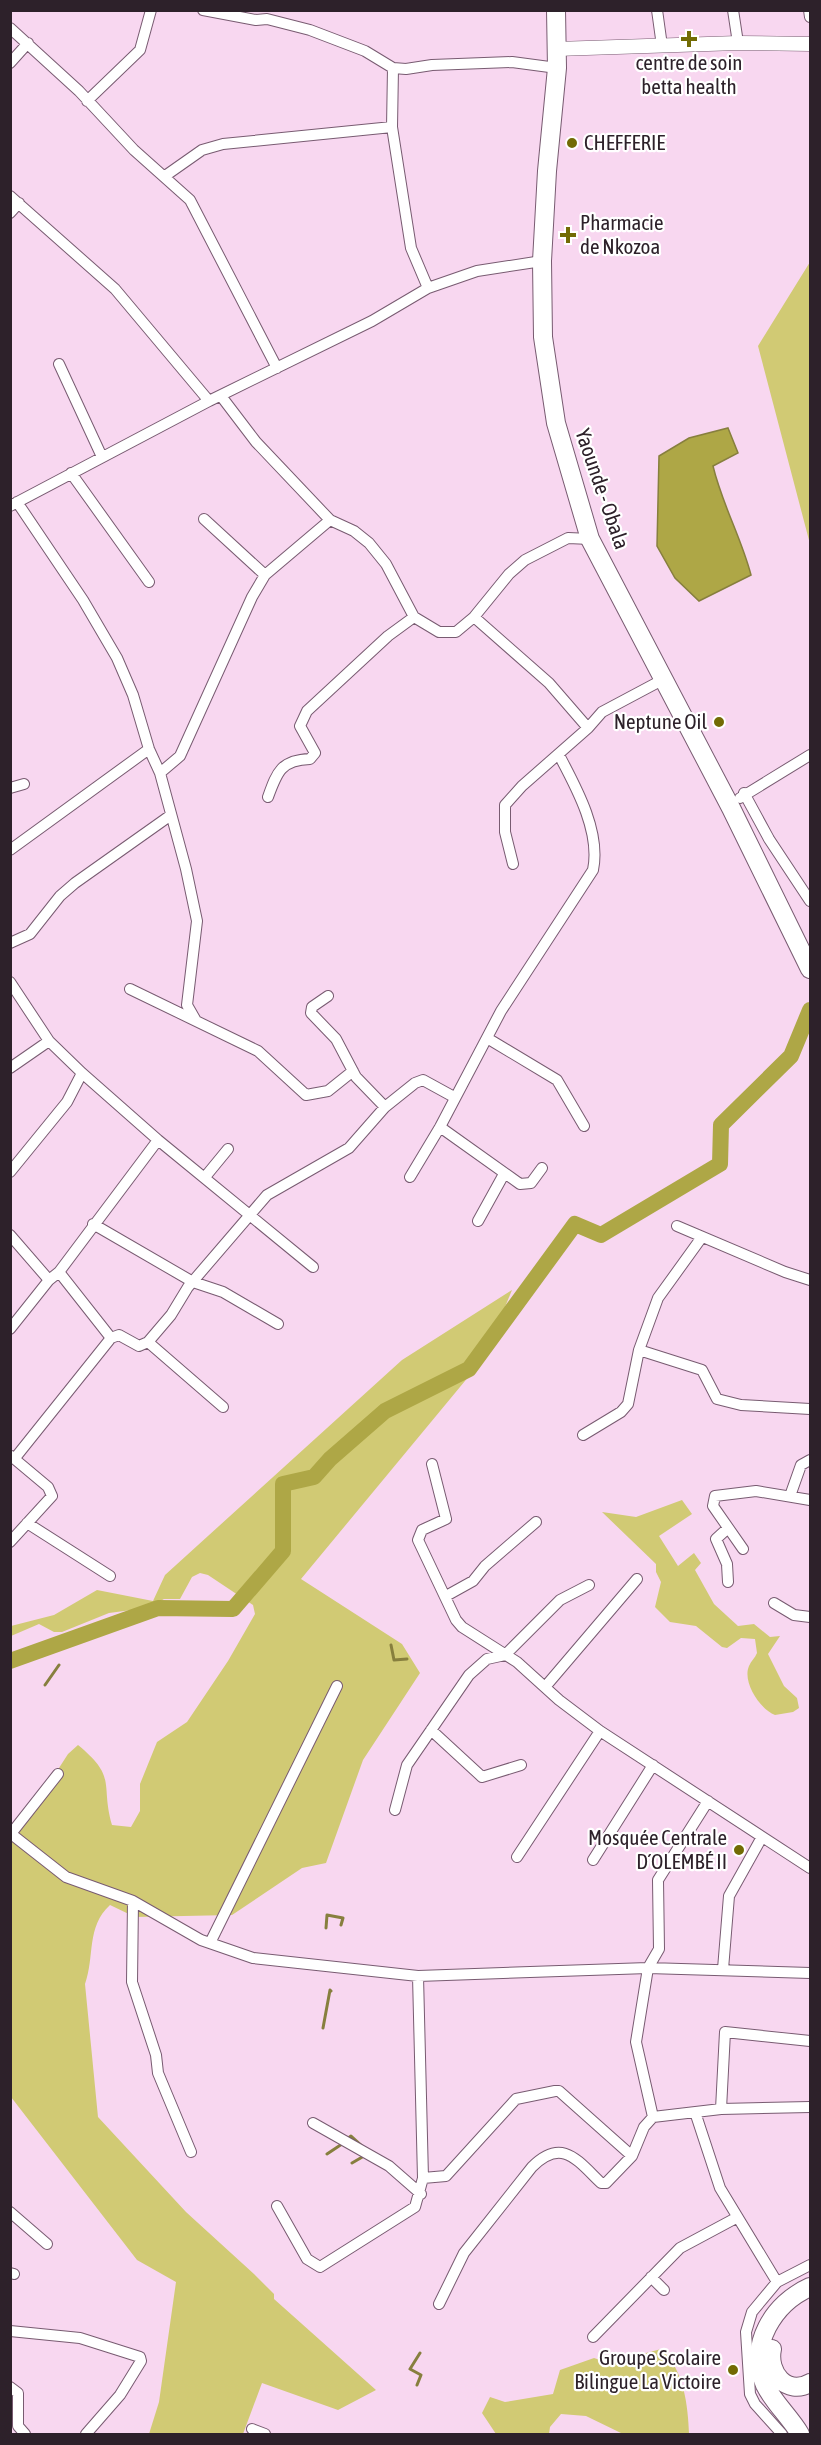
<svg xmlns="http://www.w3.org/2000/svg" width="821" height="2445" font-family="'Asap Condensed',sans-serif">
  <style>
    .green { fill: #d1ca74 }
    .water { fill: #aea746; stroke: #877f3e; stroke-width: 1.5 }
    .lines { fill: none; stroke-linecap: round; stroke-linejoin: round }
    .stream { stroke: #877f3e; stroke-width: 3 }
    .river { stroke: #aea746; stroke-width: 16 }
    .minor-casing { stroke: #785b71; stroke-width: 12 }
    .tertiary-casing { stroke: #785b71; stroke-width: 15 }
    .trunk-casing { stroke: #785b71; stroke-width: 20 }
    .minor { stroke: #fff; stroke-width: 10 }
    .tertiary { stroke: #fff; stroke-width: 14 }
    .trunk { stroke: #fff; stroke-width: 18 }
    .poi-dot { fill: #726b04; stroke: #fff; stroke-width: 2 }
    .labels { text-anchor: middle; stroke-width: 4.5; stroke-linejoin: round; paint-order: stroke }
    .poi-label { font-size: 21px; fill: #2d212a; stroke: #fff; text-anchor: end }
    .street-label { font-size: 21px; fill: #2d212a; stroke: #fff }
  </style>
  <rect width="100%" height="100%" fill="#f8d7f0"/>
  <path class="green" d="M810,262V544L758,346Z
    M512,1290L484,1358L301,1579L402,1644L420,1673L363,1760L326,1863L302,1868L232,1915L135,1917L110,1905C86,1927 95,1956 85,1984L98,2117L186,2212L254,2274L274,2294V2299L376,2390L338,2410L262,2383L243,2434H149L159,2402L176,2282L137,2260L11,2097L10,1844L68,1754L78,1745C118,1778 100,1783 112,1825L131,1827L140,1811V1784L157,1742L187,1722L228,1661L255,1614L253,1605L208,1575L200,1573L192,1577L180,1599H164L147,1608L109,1613L62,1632H54L39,1624L11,1636V1626L54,1615L97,1590L153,1601L165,1575L402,1360Z
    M682,1500L692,1514L659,1536L678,1566L694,1553L701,1563L695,1570L714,1604L738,1626L754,1624L770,1637L780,1636L768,1654L784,1686L797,1698L799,1708L793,1712L775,1715C760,1709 742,1682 749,1666C751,1661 755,1658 757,1653L755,1639L741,1638L727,1648L722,1647L696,1626L670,1622L655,1607L661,1582L656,1572V1564L602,1512L636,1517Z
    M661,2349C684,2369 688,2406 689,2434H623L586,2416L561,2414L550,2427L549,2434H496L482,2413L490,2397L505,2402L553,2394L560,2370L594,2358L609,2363Z"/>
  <path class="water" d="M728,428L738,453L713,466C722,504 741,537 751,575L699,601L675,578L657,546L659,456L689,438Z"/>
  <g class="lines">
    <path class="stream" d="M391,1645L394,1660L407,1659
      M45,1685L59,1665
      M326,1928L327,1915L343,1918L341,1925
      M323,2028L330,1990L331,1991
      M347,2139L351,2136L362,2146
      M327,2154L342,2144
      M352,2163L364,2156
      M417,2385L421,2375L410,2369L420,2353"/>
    <path class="river" d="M10,1661L158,1608L233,1609L283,1551V1484L314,1477L330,1459L385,1411L469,1369L575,1224L601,1235L720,1164L721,1125L791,1056L810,1010"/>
    <defs>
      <path id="minor" d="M203,10L256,20L267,19L310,30L365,51L393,68L406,69L432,65L512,62L557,68
        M657,10L662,46
        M733,10L738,43
        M809,10L810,17
        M10,28L79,91L134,150L190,200L277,368
        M10,63L28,43
        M393,68L392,127L411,248L428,288
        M87,101L140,50L151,10
        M165,176L202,150L223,144L392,127
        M10,196L115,289L209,401
        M10,213L19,203
        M59,364L102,457
        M221,396L256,442L330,520L354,531L369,543L386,564L414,617
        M71,473L149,582
        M17,502L83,600L117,658L133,695L149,749L160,773L186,869L197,921L187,1005L195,1019
        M10,506L209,401L372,321L428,288L477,271L542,261
        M204,519L265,575
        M474,617L549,683L588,728
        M160,773L180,756L252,597L265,575L330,520
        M10,788L24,784
        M744,793L769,839L810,901
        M268,797C277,772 281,760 310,759L315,753L300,726L307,711L388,636L414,617L439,632H456L474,617L509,574L525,560L568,538L590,539
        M740,798L810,755
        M10,850L149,749
        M513,864L505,832V805L522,786L588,728L602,712L664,679
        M10,943L30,934L60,896L75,883L171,815
        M10,982L49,1041L82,1073L158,1140L313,1267
        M130,989L258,1051L306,1095L328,1091L353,1071
        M328,996L312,1007L311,1013L336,1039L356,1077L385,1107
        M487,1038L557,1080L584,1126
        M10,1068L49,1041
        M440,1127L520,1184L531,1183L542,1168
        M10,1172L67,1102L82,1073
        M205,1177L228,1149
        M410,1177L440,1127L501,1011L593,870C601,832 576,787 559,755
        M478,1221L504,1174
        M93,1224L193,1282L223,1292L278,1324
        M677,1226L785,1272L810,1280
        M10,1235L49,1280
        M59,1272L111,1338
        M10,1329L49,1280L59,1272L158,1140
        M148,1342L223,1407
        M639,1350L702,1370L717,1399L741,1405L810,1409
        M583,1435L621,1412L628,1404L639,1350L658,1298L702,1237
        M15,1458L111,1338L119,1335L139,1346L148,1342L171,1315L188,1287L267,1195L349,1148L385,1107L415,1083L423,1080L454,1097
        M432,1464L446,1519L422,1530L418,1540L456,1620L462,1627L517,1662L559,1700L600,1731L810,1868
        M790,1496L801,1465L810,1460
        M27,1523L110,1576
        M10,1542L52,1496L48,1487L11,1456
        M743,1549L713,1506L715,1496L756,1491L810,1500
        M728,1582L727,1564L716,1539L728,1528
        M446,1596L473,1581L485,1566L536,1522
        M774,1603L794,1615L810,1617
        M545,1687L637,1579
        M431,1730L482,1777L521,1765
        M395,1810L407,1765L469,1675L487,1659L505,1655L560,1600L589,1585
        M10,1833L66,1877L133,1901L201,1940L253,1958L418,1976L648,1968L810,1973
        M10,1835L58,1774
        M517,1857L600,1731
        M593,1860L653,1765
        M133,1901L132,1982L156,2055L158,2073L191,2152
        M210,1943L337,1686
        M723,1969L729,1896L762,1837
        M721,2109L725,2032L810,2041
        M695,2112L720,2188L777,2282
        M653,2117L636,2042L648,1968L659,1949L658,1880L708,1801
        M313,2123L389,2166L421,2194
        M423,2178L446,2176L516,2099L555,2091H559L632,2156
        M277,2206L307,2259L320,2267L415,2207L423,2178L418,1976
        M10,2212L47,2244
        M10,2273L14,2274
        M651,2277L664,2290
        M439,2304L464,2253L532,2167C562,2137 577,2160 601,2183H606L632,2156L644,2127L653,2117L721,2109L810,2107
        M10,2331L80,2338L140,2357L141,2361L120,2395L86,2434
        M593,2337L680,2248L736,2218
        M10,2387L18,2393V2426L25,2434
        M252,2429L265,2434
        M782,2434L755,2404L750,2394L746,2332L752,2312L777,2282L810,2265"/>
      <path id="tertiary" d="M556,49L738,43L810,44"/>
      <path id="trunk" d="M556,10L557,68L547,171L542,261L543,337L556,423L590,539L731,808L810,969
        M772,2349C767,2373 787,2396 810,2383
        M800,2434C790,2417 774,2403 765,2385C747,2345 774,2303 810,2287"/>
    </defs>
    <use href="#minor" class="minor-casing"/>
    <use href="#tertiary" class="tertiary-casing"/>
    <use href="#trunk" class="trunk-casing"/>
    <use href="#minor" class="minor"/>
    <use href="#tertiary" class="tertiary"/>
    <use href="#trunk" class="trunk"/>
  </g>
  <g class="poi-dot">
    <path d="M686 30h6v6h6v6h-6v6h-6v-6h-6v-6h6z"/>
    <circle cx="572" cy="143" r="6"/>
    <path d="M565 226h6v6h6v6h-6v6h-6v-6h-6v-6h6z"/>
    <circle cx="719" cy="722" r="6"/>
    <circle cx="739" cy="1850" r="6"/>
    <circle cx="733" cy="2370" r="6"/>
  </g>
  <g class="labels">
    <g class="poi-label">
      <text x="689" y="70" text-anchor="middle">centre de soin<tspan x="689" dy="24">betta health</tspan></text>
      <text x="584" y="150" text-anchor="start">CHEFFERIE</text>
      <text x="580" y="230" text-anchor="start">Pharmacie<tspan x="580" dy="24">de Nkozoa</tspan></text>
      <text x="707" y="729">Neptune Oil</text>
      <text x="727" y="1845">Mosquée Centrale<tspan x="727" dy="24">D´OLEMBÉ II</tspan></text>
      <text x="721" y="2365">Groupe Scolaire<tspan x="721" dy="24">Bilingue La Victoire</tspan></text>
    </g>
    <g class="street-label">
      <text transform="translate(602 489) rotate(71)" y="7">Yaounde - Obala</text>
    </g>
  </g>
  <rect width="821" height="2445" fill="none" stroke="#2d212a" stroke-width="24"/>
</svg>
